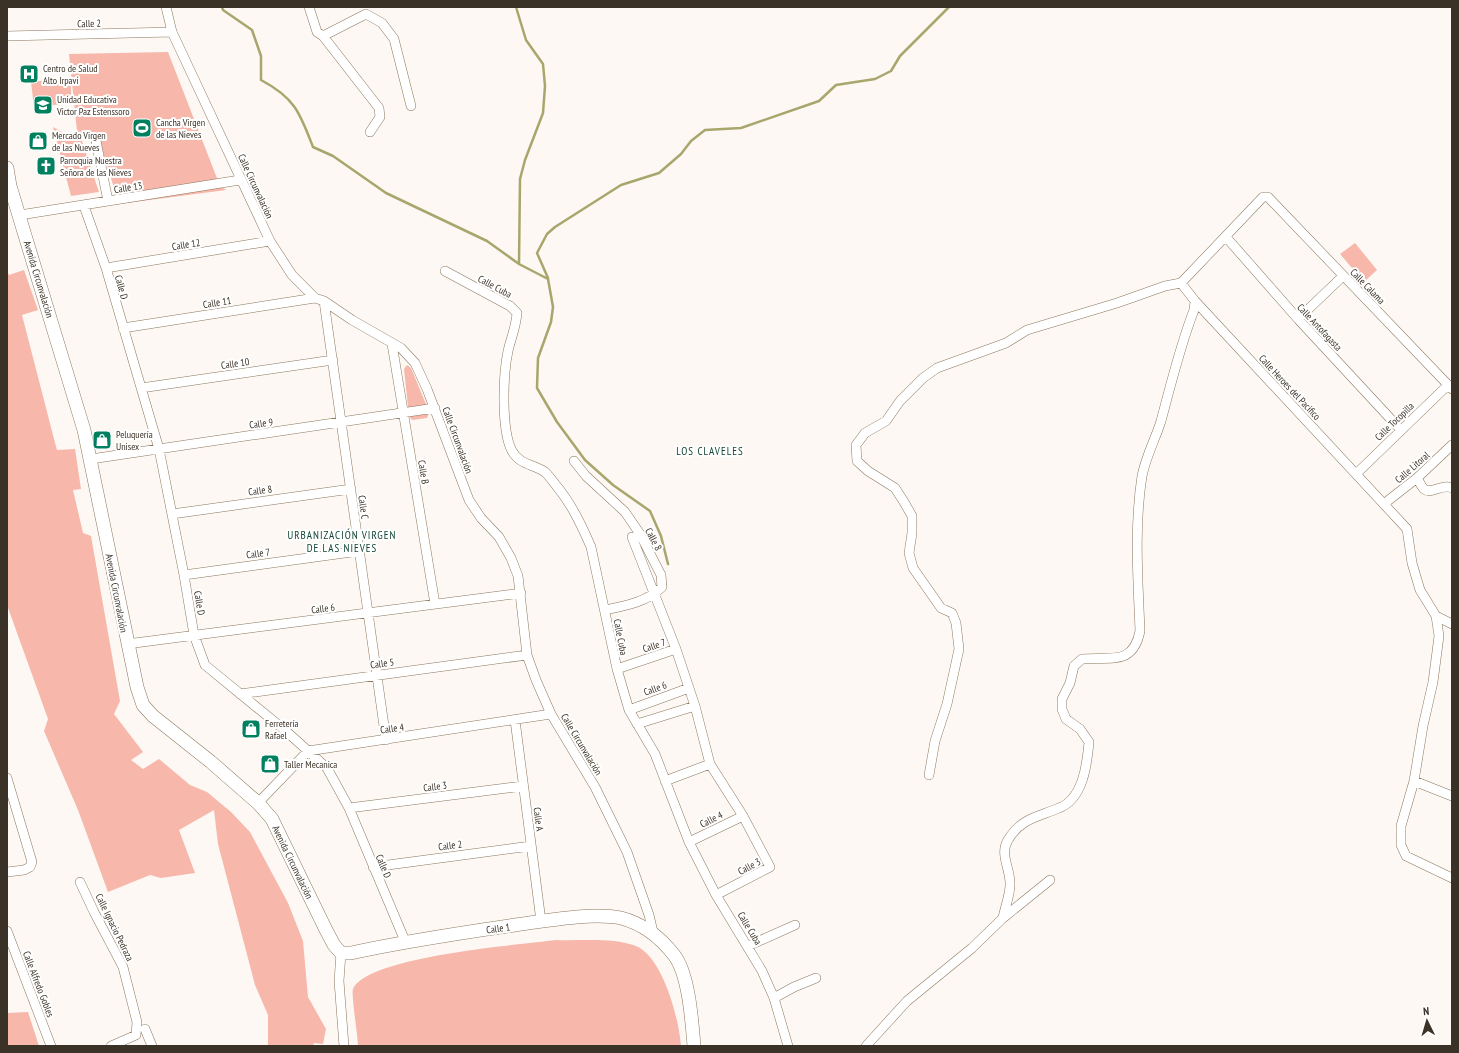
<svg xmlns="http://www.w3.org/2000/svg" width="1459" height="1053" font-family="'PT Sans Narrow',sans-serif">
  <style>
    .green { fill: #f7b7ab }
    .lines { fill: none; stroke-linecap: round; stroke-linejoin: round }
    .stream { stroke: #a8a66c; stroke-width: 2.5 }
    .street-casing { stroke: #8c775e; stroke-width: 10 }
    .secondary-casing { stroke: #8c775e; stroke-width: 14 }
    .street { stroke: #fff; stroke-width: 9 }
    .secondary { stroke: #fff; stroke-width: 13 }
    .labels { text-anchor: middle; stroke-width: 4; stroke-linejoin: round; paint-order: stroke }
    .street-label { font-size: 10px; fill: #3b3227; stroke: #fff }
    .poi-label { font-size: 10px; fill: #3b3227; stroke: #fff; text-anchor: start }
    .neighbourhood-label { font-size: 11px; letter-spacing: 1px; fill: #134534; stroke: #fff }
  </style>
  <rect width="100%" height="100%" fill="#fdf8f3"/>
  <path class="green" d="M168,52L220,186L226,190L119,204L98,136L81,138L99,192L71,196L53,127L78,141L69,54Z
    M70,78L72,103L34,107L31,82Z
    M1355,243L1377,270L1364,282L1340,254Z
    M24,270L38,310L22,315L54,439L57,450L75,449L81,489L73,490L83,533L91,536L120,701L114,714L143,752L131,760L143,769L159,759L190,785L207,792L231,812L250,832L288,903L303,941L308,997L326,1029L323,1044L314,1043L313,1046H268V1015L255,985L218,844L214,810L179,830L195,873L161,878L150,875L108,892L78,810L44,731L48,719L7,605V271L9,275Z
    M407,365L411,368L428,409L429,413L427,418L412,420L409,416L404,369Z
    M556,940C582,941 612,937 636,946C663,957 679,1019 681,1046H358C358,1037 351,994 353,989C368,956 519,945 556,940Z
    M28,1012L39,1046H7V1013Z"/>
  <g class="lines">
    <path class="stream" d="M222,7L223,10L252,30L261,56V80C295,98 300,113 313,147L333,156L386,193L487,241L519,264L548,279L553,307L551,322L538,358L537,388L557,422L585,460L613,485L650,511L661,536L668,564
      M516,7L526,40L543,64L545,86L543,113L525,160L520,179L519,264
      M548,278L537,253L547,234L555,227L621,185L659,173L681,154L691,141L705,130L741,128L819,101L836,85L875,79L891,71L900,56L949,7"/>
    <defs>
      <path id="street" d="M166,7L172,32L270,241L292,275L315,298L324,301L352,320L401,348L415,363L427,389L469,500L481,518L499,537L511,558L518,576L527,655L536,680L551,714L595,787L627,852L649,915L653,932
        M309,7L317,32L323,36L379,108L380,117L370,132
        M366,14L382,23L394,39L411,106
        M7,36L172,32
        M323,36L366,14
        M96,141L108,201
        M84,206L106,268L159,449L184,575L194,635L205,665L287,732L327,768L349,808L405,941
        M20,215L240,180
        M1226,237L1298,319L1400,429
        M106,268L270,241
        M445,271L510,306L517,313C516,327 511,338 508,351C503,375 501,430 512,451C520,465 533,464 545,472C548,475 552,480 555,484C571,503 581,524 591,547L617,669L629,710L655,754L689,842L716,895L762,971L774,998L788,1046
        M1181,283L1195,301L1407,529L1412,563L1420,590L1436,616L1439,636L1433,682L1423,726L1414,781L1401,826V845L1406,856L1452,878
        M324,301L386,740
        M1298,319L1343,276
        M123,328L315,298
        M392,344L435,604
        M141,388L333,360
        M91,459L435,408
        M574,461L586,476L625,512L640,534L661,575L662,587C647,602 625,606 605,610
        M1356,474L1448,385
        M1417,478C1419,481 1421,486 1424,489C1431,495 1443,483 1452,488
        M1385,503L1417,478L1452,445
        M172,514L351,489
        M632,537L676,649L695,706L710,764L743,816L770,867L716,895
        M184,575L359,551
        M1436,616L1452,624
        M127,644L521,593
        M617,669L676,649
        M240,694L527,655
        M629,710L689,688
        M515,720L541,921
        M637,724L695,706
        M929,775L935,741L947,704L959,649L956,623L952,613L941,608L913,568L909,553L912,533V516L904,502L895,488L868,471L857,461L856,445L865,433L886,421L900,401L923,378L937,368L1006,343L1027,330L1117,303L1165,286L1181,283L1263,197H1268L1452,389
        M7,778L32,862L30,867L24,870L7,872
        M665,781L710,764
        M1414,781L1452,796
        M258,803L308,751L551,714
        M349,808L523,786
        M689,842L743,816
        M373,867L531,846
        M80,882L94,912L123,967L137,1022L136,1035L111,1046
        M1003,918C1005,907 1010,895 1010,885C1011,870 999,854 1008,840C1021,818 1038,817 1059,808C1083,799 1087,765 1089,742L1080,729L1066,719L1062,709V699L1070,683L1074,666L1082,659C1109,656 1133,667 1140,631C1138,580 1134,527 1142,476C1146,456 1155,440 1161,421C1171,384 1180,346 1194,310L1195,301
        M7,931L51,1046
        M748,946L795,925
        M341,953L339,981L344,1046
        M774,998L794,987L816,978
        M145,1029L152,1046
        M866,1046L907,1001L972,948L1003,918L1050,880"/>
      <path id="secondary" d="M7,168L10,186L84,430L137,687L143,705L153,716L211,762L258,803L272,819L326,930L334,945L341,953H351C405,941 460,933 515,925C544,921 592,912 621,918C644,924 660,937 674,955C689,974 692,1022 694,1046"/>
    </defs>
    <use href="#street" class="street-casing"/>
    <use href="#secondary" class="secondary-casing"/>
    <use href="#street" class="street"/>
    <use href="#secondary" class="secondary"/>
  </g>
  <defs>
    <symbol id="hospital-square" viewBox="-11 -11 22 22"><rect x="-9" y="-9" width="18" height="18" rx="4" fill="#018060" stroke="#fff"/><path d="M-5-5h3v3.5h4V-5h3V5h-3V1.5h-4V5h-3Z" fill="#fff"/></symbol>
    <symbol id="school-square" viewBox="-11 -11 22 22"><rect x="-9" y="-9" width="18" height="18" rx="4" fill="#018060" stroke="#fff"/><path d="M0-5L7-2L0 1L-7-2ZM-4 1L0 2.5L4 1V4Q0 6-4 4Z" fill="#fff"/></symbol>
    <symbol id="stadium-square" viewBox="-11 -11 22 22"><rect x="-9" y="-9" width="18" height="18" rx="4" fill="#018060" stroke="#fff"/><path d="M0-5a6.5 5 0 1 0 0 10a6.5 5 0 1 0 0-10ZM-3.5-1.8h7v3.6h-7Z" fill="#fff"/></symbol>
    <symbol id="shop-square" viewBox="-11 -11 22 22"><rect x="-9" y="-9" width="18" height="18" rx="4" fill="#018060" stroke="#fff"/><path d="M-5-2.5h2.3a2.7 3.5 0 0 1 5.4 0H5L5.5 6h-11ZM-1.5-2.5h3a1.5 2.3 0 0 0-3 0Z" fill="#fff"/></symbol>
    <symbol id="church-square" viewBox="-11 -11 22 22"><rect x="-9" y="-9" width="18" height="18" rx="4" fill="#018060" stroke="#fff"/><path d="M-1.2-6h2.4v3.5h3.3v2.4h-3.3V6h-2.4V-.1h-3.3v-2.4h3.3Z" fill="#fff"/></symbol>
  </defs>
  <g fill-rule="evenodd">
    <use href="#hospital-square" x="18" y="63" width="22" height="22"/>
    <use href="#school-square" x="32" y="94" width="22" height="22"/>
    <use href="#stadium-square" x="131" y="117" width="22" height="22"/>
    <use href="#shop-square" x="27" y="130" width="22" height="22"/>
    <use href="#church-square" x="35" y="155" width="22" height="22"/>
    <use href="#shop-square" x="91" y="429" width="22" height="22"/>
    <use href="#shop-square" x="240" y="718" width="22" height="22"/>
    <use href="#shop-square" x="259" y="753" width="22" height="22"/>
  </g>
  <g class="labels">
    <g class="street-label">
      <text transform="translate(89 23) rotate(-1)" y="4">Calle 2</text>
      <text transform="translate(256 186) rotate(65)" y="4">Calle Circunvalación</text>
      <text transform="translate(128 187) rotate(-9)" y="4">Calle 13</text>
      <text transform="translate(186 244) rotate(-9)" y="4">Calle 12</text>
      <text transform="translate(39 279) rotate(73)" y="4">Avenida Circunvalación</text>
      <text transform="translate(495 286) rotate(28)" y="4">Calle Cuba</text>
      <text transform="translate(1368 286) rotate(46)" y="4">Calle Calama</text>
      <text transform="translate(122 287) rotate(74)" y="4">Calle D</text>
      <text transform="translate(217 302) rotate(-9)" y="4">Calle 11</text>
      <text transform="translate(1320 327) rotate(47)" y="4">Calle Antofagasta</text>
      <text transform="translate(235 363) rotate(-8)" y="4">Calle 10</text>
      <text transform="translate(1290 387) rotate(47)" y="4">Calle Heroes del Pacifico</text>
      <text transform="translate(1394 421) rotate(-44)" y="4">Calle Tocopilla</text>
      <text transform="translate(261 423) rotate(-8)" y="4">Calle 9</text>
      <text transform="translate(458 440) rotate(70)" y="4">Calle Circunvalación</text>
      <text transform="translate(1412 467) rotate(-41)" y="4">Calle Litoral</text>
      <text transform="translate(424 472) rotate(80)" y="4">Calle B</text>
      <text transform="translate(260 490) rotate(-8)" y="4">Calle 8</text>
      <text transform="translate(364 507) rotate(82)" y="4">Calle C</text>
      <text transform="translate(654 539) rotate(62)" y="4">Calle 8</text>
      <text transform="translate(258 553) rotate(-8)" y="4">Calle 7</text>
      <text transform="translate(117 593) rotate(79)" y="4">Avenida Circunvalación</text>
      <text transform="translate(200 603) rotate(81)" y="4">Calle D</text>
      <text transform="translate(323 608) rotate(-7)" y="4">Calle 6</text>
      <text transform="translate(621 637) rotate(79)" y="4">Calle Cuba</text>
      <text transform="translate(654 645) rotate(-18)" y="4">Calle 7</text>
      <text transform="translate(382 663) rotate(-8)" y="4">Calle 5</text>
      <text transform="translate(655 688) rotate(-20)" y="4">Calle 6</text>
      <text transform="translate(392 728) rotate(-8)" y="4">Calle 4</text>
      <text transform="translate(582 744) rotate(59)" y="4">Calle Circunvalación</text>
      <text transform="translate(435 786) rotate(-7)" y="4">Calle 3</text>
      <text transform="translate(539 819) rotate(82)" y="4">Calle A</text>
      <text transform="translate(711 819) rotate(-26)" y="4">Calle 4</text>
      <text transform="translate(450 845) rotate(-8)" y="4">Calle 2</text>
      <text transform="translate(293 862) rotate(64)" y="4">Avenida Circunvalación</text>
      <text transform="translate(384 866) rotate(67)" y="4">Calle D</text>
      <text transform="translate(749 866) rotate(-28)" y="4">Calle 3</text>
      <text transform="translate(115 927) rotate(64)" y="4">Calle Ignacio Pedraza</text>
      <text transform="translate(498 928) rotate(-8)" y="4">Calle 1</text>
      <text transform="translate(750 928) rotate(59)" y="4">Calle Cuba</text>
      <text transform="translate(39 984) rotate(69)" y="4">Calle Alfredo Gobles</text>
    </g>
    <g class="poi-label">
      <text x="43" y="72">Centro de Salud<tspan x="43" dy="12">Alto Irpavi</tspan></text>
      <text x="57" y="103">Unidad Educativa<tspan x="57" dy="12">Víctor Paz Estenssoro</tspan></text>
      <text x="156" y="126">Cancha Virgen<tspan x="156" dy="12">de las Nieves</tspan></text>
      <text x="52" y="139">Mercado Virgen<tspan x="52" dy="12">de las Nueves</tspan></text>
      <text x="60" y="164">Parroquia Nuestra<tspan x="60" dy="12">Señora de las Nieves</tspan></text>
      <text x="116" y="438">Peluquería<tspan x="116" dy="12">Unisex</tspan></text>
      <text x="265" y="727">Ferretería<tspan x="265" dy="12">Rafael</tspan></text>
      <text x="284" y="768">Taller Mecanica</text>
    </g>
    <g class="neighbourhood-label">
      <text x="710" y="455">LOS CLAVELES</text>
      <text x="342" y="539">URBANIZACIÓN VIRGEN<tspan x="342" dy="13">DE LAS NIEVES</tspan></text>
    </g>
  </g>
  <rect width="1459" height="1053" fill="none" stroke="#3b3227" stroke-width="16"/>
  <g transform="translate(1427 1021) rotate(355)" stroke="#ffffff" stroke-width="3" paint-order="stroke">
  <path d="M0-3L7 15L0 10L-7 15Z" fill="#3b3227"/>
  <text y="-6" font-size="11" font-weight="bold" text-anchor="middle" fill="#3b3227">N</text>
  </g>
</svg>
